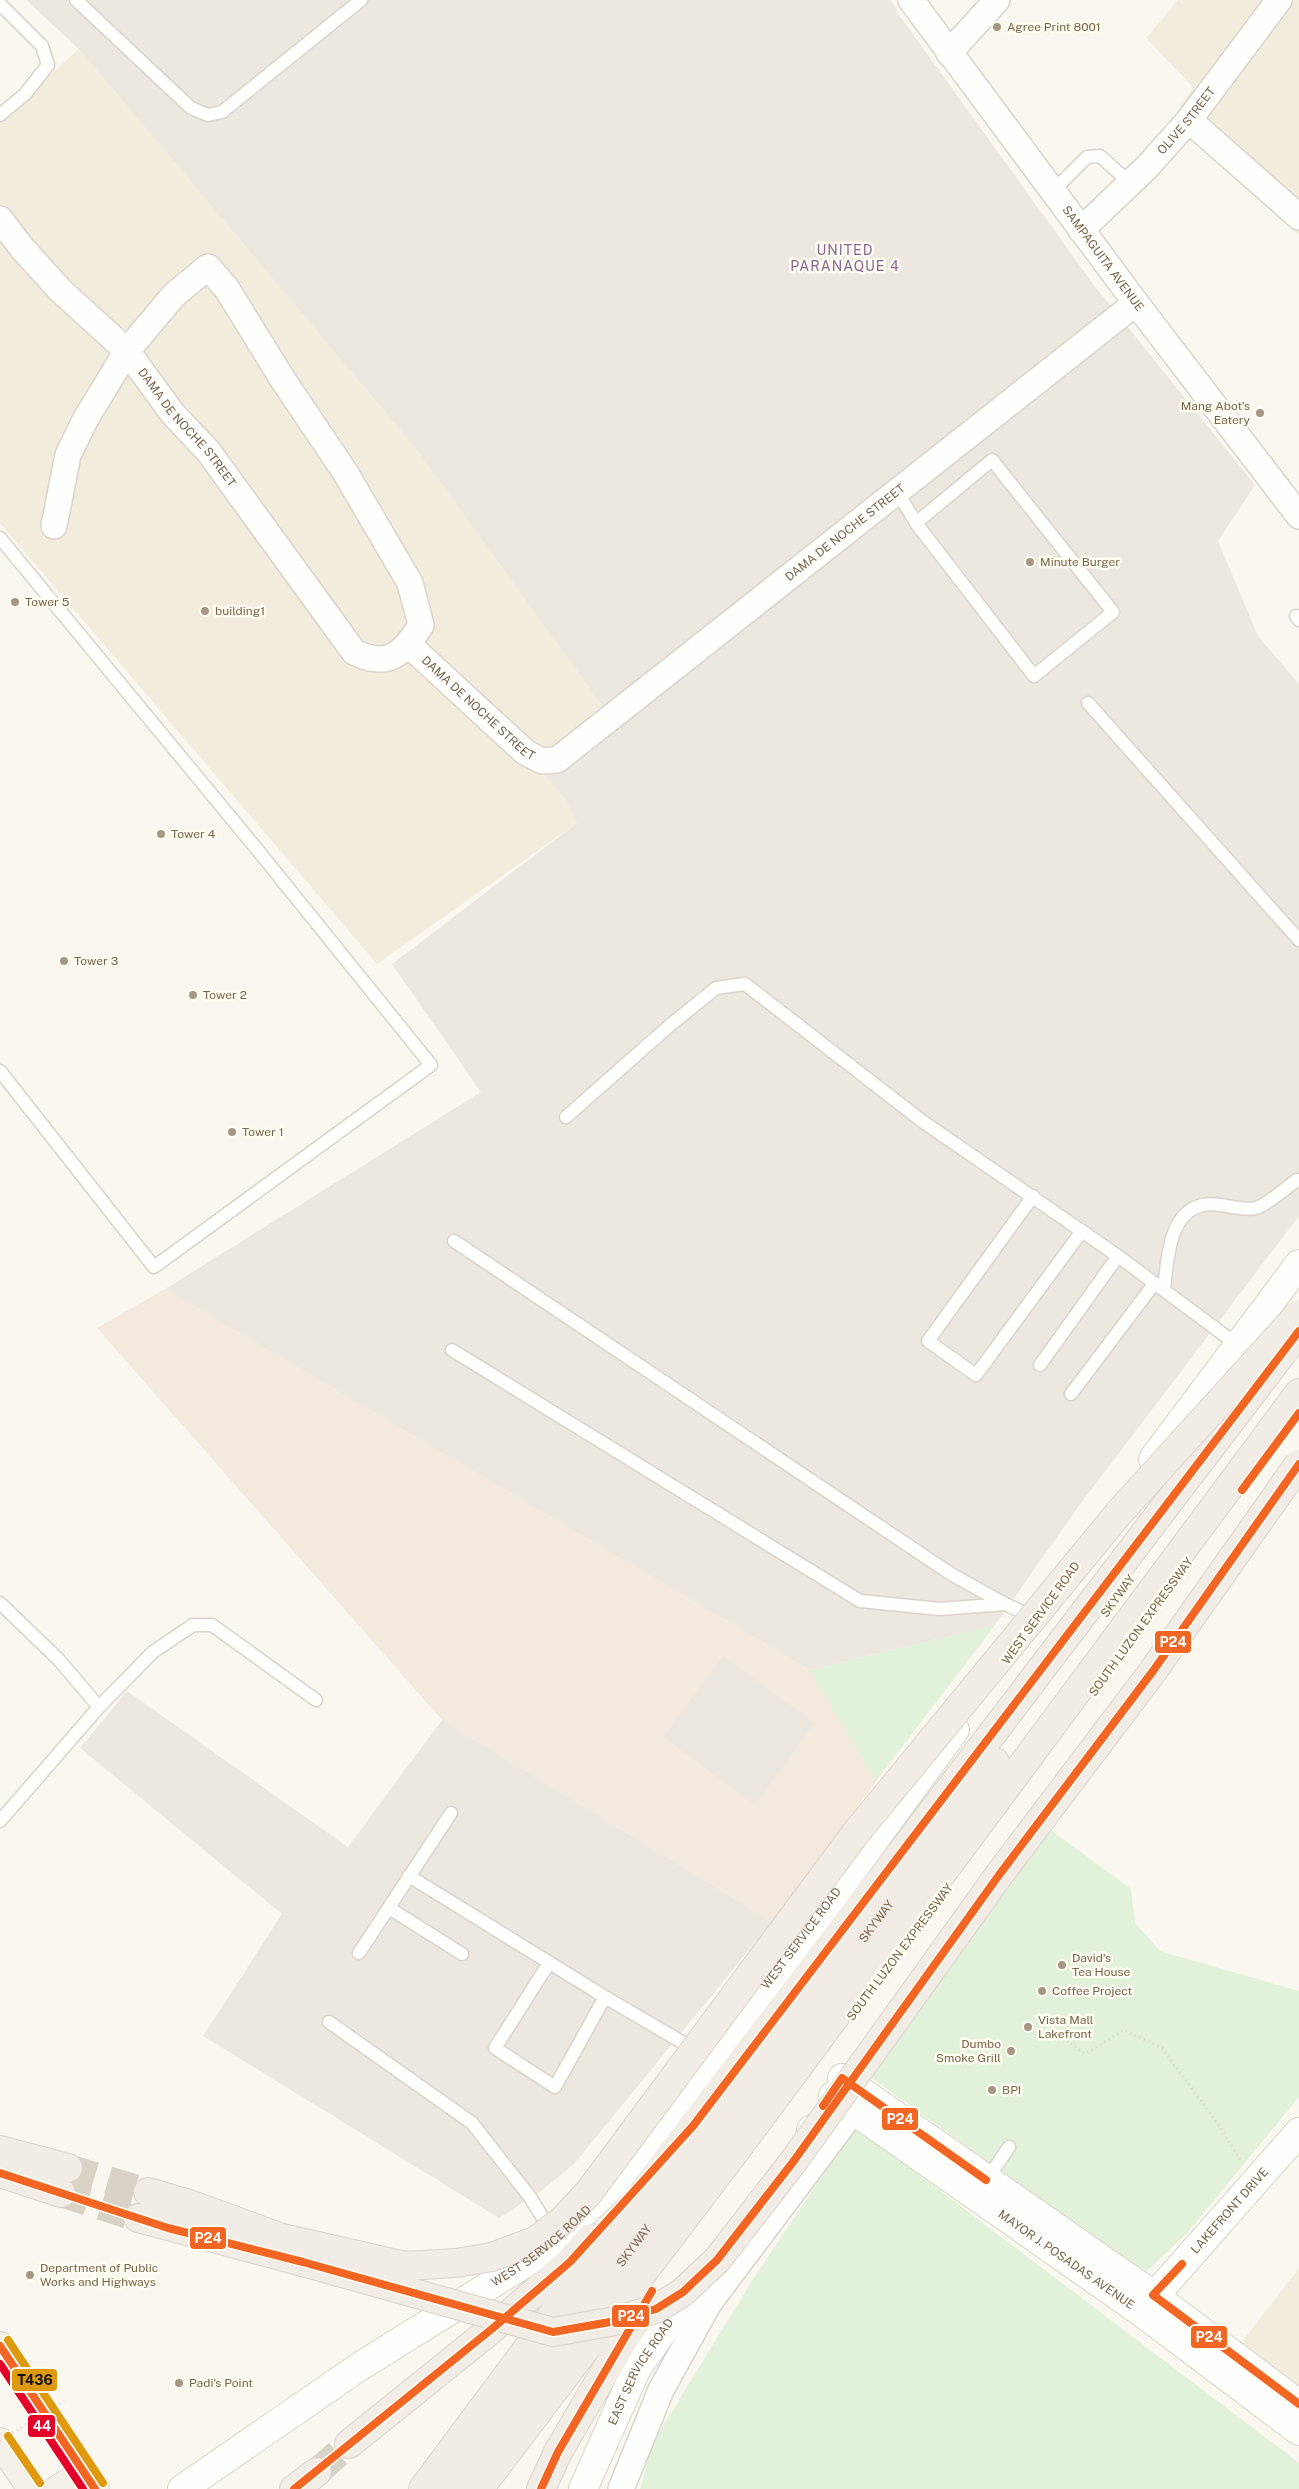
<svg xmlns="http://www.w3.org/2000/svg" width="1299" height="2489" font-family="'Public Sans',sans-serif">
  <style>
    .residential { fill: #f2ecdd }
    .commercial { fill: #f3e9dd }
    .industrial { fill: #ede8df }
    .green { fill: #e2f1da }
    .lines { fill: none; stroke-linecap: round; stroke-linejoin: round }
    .motorway-tunnel { stroke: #d9d2c6; stroke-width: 28; stroke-dasharray: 28 14; stroke-linecap: butt }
    .service-casing { stroke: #d9d4cd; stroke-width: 15 }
    .minor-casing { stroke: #d9d4cd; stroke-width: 28 }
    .tertiary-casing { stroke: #d9d4cd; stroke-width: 30 }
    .secondary-casing { stroke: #d8d3ca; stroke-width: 30 }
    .primary-casing { stroke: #dad4cb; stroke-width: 30 }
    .motorway-casing { stroke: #dad4cb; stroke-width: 30 }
    .path { stroke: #dcd7cf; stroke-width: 3; stroke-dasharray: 1 4; stroke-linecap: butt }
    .service { stroke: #fefefd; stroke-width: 12 }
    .minor { stroke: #fefefd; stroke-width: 25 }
    .tertiary { stroke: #fefefd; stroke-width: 28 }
    .secondary { stroke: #fefefd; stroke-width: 28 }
    .primary { stroke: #f3f1e7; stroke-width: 28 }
    .motorway { stroke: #f2ece6; stroke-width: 28 }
    .motorway-bridge-casing { stroke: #dad4cb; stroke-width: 30; stroke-linecap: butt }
    .path-bridge { stroke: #dcd7cf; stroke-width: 3; stroke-dasharray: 1 4; stroke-linecap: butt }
    .motorway-bridge { stroke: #f2ece6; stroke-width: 28 }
    .bus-1-casing { stroke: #fffcf2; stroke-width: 11 }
    .bus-2-casing { stroke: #fffcf2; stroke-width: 11 }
    .bus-3-casing { stroke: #fffcf2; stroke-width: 11 }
    .bus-1 { stroke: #f26522; stroke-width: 8 }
    .bus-2 { stroke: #e4002b; stroke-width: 8 }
    .bus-3 { stroke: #de990f; stroke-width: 8 }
    .poi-dot { fill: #a69785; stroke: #fffcf2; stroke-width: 2 }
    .labels { text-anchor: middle; stroke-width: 5; stroke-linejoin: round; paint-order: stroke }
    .poi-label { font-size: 12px; fill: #7a644c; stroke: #fffcf2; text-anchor: start }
    .street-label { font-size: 12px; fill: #7a644c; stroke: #fffcf2 }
    .neighbourhood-label { font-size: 14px; letter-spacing: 1px; fill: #8d6595; stroke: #fffcf2 }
    .line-badge { stroke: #fffcf2; stroke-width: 2 }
    .badge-label { font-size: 14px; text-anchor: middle; font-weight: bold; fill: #fff }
    .pale-badge-label { font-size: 14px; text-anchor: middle; font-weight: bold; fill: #111 }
  </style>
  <rect width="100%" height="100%" fill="#f9f7ef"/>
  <path class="residential" d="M1178,0H1299V235L1171,122L1193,87L1146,38Z
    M79,49L416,449L603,707L535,763L567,802L577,823L377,964L0,523V120Z
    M1299,2268V2387L1241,2343Z"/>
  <path class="commercial" d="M165,1289L810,1670L876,1781L772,1922L442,1720L97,1328Z"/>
  <path class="industrial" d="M26,0H891L899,15L1093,284L1255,485L1218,541L1258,636L1299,684V1216L1078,1507L995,1625L810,1670L165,1289L481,1092L392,964L577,823L567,802L535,763L603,707L416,449L79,49Z
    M723,1656L815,1723L755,1805L663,1737Z
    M127,1691L348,1847L442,1720L772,1922L574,2164L541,2191L499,2218L203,2036L282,1914L80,1748Z"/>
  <path class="green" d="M995,1625L876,1781L810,1670Z
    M1051,1830L1131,1889L1135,1923L1160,1951L1299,1991V2097L1187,2233L1144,2274L866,2074Z
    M855,2126L1299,2463V2489H640L653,2442L752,2281Z"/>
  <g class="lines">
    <path class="motorway-tunnel" d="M68,2168L148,2192
      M61,2193L138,2218
      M317,2472L349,2444"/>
    <defs>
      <path id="service" d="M76,0L191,108L208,115L222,112L361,0
        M0,4L42,46L48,65L25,94L0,115
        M1053,191L1087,157L1100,156L1130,183
        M898,493L916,523L1034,676L1113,612L992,460L916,523
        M0,538L260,853L431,1065L154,1267L0,1071
        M1296,616L1299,620
        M1088,703L1299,940
        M566,1117L668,1027L716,988L745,984L922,1121L1118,1256L1239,1346
        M1033,1196L928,1341L976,1375L1082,1231
        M454,1241L951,1574L1005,1604
        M1164,1290C1167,1263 1168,1212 1203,1205C1220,1201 1238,1212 1256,1208C1267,1205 1287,1187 1297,1180
        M452,1350L860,1601L940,1609L1005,1604L1035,1618
        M1040,1365L1118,1256
        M1071,1394L1154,1284
        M0,1603L59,1660L99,1707
        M0,1821L99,1707L153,1652L193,1625H212L316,1700
        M409,1876L605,1997L697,2051
        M389,1908L462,1954
        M359,1953L451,1813
        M549,1963L495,2048L555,2087L605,1997
        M329,2022L472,2123L530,2197L551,2231
        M985,2182L1009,2147"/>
      <g id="minor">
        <path id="s1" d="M911,0L1136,303L1299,516"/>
        <path d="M949,53L997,0"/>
        <path d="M1189,120L1299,217"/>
        <path id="s2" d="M0,219L22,248L61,291L127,351L173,414L208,451L354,652C388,669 403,654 421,625L410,583L345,472L283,380L227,289L208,267L174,295L127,351L85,420L68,455L54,526"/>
        <path id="s3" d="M1081,230L1147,167L1189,120L1279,0"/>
        <path id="s4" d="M409,645L525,752L542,761L557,760L1136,303"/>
        <path d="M621,2489L661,2390L709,2303L857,2106"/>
      </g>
      <g id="tertiary">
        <path d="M842,2078L1153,2295L1299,2404"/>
        <path id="s5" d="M833,2096L1141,2312L1299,2431"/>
        <path id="s6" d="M1143,2309L1299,2132"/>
      </g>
      <g id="secondary">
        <path d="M1153,1459L1299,1264"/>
        <path d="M811,2130L853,2110"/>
        <path id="s7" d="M182,2489L359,2367L524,2264L556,2239L615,2183L818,1917L955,1730"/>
        <path id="s8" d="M583,2489L636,2370L696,2283"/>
      </g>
      <path id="primary" d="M0,2346L95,2489
        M0,2442L32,2489
        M58,2489L85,2474"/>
      <g id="motorway">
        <path d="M0,2150L68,2168"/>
        <path d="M0,2173L61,2193"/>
        <path d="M148,2192L192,2205L282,2238"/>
        <path d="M138,2218L303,2262"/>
        <path d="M349,2444L493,2328L570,2262L591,2238"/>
        <path d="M294,2489L317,2472"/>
        <path d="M423,2489L693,2126L1299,1331"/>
        <path id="s9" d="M450,2489L708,2148L995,1762"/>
        <path d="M479,2489L739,2146L1299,1393"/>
        <path d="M541,2489L558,2452L647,2300"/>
      </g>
    </defs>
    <use href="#service" class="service-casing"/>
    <use href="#minor" class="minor-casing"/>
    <use href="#tertiary" class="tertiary-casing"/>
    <use href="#secondary" class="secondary-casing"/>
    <use href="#primary" class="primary-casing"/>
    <use href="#motorway" class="motorway-casing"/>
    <path class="path" d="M1055,2032L1085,2054L1124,2030L1162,2048L1216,2121L1241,2161"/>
    <use href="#service" class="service"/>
    <use href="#minor" class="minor"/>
    <use href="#tertiary" class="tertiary"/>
    <use href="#secondary" class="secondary"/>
    <use href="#primary" class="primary"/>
    <use href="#motorway" class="motorway"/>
    <defs>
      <path id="motorway-bridge" d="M282,2238L405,2266L456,2263L492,2257L535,2241L563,2220L589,2192L855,1834L1118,1514L1299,1314
        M303,2262L553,2332L610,2322L656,2309L683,2292L717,2260L793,2162L999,1875L1153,1671L1299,1464"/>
    </defs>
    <use href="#motorway-bridge" class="motorway-bridge-casing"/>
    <path class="path-bridge" d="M0,2441L64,2401"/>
    <use href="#motorway-bridge" class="motorway-bridge"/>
    <defs>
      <path id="bus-1" d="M1242,1490L1299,1413
        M823,2106L842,2078L986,2180
        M0,2173L168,2228L303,2262L553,2332L610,2322L656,2309L683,2292L717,2260L793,2162L999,1875L1153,1671L1299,1464
        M1182,2264L1153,2295L1299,2404
        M0,2346L95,2489
        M294,2489L493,2328L570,2262L693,2126L1299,1331
        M541,2489L558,2452L652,2291"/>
      <path id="bus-2" d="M0,2364L83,2489"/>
      <path id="bus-3" d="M8,2340L103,2483
        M8,2436L40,2483"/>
    </defs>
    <use href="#bus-1" class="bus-1-casing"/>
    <use href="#bus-2" class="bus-2-casing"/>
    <use href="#bus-3" class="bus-3-casing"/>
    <use href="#bus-1" class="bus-1"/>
    <use href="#bus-2" class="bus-2"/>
    <use href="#bus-3" class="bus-3"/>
  </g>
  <g class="poi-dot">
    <circle cx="997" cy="27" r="5"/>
    <circle cx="1260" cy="413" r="5"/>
    <circle cx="1030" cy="562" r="5"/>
    <circle cx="15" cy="602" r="5"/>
    <circle cx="205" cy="611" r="5"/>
    <circle cx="161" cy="834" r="5"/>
    <circle cx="64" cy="961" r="5"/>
    <circle cx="193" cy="995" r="5"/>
    <circle cx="232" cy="1132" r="5"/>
    <circle cx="1062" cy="1965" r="5"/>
    <circle cx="1042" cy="1991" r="5"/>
    <circle cx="1028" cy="2027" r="5"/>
    <circle cx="1011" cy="2051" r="5"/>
    <circle cx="992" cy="2090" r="5"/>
    <circle cx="30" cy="2275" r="5"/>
    <circle cx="179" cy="2383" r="5"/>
  </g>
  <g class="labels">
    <g class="poi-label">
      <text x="1007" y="31">Agree Print 8001</text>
      <text x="1250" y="410" text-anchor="end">Mang Abot's<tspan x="1250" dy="14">Eatery</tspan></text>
      <text x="1040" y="566">Minute Burger</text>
      <text x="25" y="606">Tower 5</text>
      <text x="215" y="615">building1</text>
      <text x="171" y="838">Tower 4</text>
      <text x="74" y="965">Tower 3</text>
      <text x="203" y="999">Tower 2</text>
      <text x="242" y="1136">Tower 1</text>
      <text x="1072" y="1962">David's<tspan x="1072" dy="14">Tea House</tspan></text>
      <text x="1052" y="1995">Coffee Project</text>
      <text x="1038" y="2024">Vista Mall<tspan x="1038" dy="14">Lakefront</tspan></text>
      <text x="1001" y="2048" text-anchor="end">Dumbo<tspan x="1001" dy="14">Smoke Grill</tspan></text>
      <text x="1002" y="2094">BPI</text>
      <text x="40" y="2272">Department of Public<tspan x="40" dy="14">Works and Highways</tspan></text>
      <text x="189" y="2387">Padi's Point</text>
    </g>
    <g class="street-label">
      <text dy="4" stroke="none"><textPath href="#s3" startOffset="152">OLIVE STREET</textPath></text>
      <text dy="4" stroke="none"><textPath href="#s1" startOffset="322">SAMPAGUITA AVENUE</textPath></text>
      <text dy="4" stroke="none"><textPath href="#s2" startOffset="281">DAMA DE NOCHE STREET</textPath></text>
      <text dy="4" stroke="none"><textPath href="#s4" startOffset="559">DAMA DE NOCHE STREET</textPath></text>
      <text dy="4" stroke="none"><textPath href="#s4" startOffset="94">DAMA DE NOCHE STREET</textPath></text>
      <text transform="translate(1118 1596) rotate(-54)" y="4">SKYWAY</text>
      <text transform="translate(1041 1613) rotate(-54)" y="4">WEST SERVICE ROAD</text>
      <text transform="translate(1141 1627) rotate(-54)" y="4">SOUTH LUZON EXPRESSWAY</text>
      <text dy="4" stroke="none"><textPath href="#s9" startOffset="710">SKYWAY</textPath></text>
      <text dy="4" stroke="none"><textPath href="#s7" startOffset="839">WEST SERVICE ROAD</textPath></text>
      <text transform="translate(900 1952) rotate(-53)" y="4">SOUTH LUZON EXPRESSWAY</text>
      <text dy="4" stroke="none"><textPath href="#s6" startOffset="131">LAKEFRONT DRIVE</textPath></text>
      <text dy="4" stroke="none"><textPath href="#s7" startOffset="434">WEST SERVICE ROAD</textPath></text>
      <text dy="4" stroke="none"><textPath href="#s9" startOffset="305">SKYWAY</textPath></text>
      <text dy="4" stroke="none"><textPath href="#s5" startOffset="285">MAYOR J. POSADAS AVENUE</textPath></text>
      <text dy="4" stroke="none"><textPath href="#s8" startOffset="131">EAST SERVICE ROAD</textPath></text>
    </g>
    <g class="neighbourhood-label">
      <text x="845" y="255">UNITED<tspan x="845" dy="16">PARANAQUE 4</tspan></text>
    </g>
  </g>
  <g class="line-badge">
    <rect x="1154" y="1630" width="38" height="24" rx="5" fill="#f26522"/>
    <rect x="881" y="2107" width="38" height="24" rx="5" fill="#f26522"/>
    <rect x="189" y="2226" width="38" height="24" rx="5" fill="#f26522"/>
    <rect x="611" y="2304" width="39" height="24" rx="5" fill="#f26522"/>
    <rect x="1190" y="2325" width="38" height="24" rx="5" fill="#f26522"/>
    <rect x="11" y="2368" width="47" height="24" rx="5" fill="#de990f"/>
    <rect x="27" y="2414" width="29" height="24" rx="5" fill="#e4002b"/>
  </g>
  <g class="badge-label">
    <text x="1173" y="1647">P24</text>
    <text x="900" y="2124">P24</text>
    <text x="208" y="2243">P24</text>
    <text x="631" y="2321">P24</text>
    <text x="1209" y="2342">P24</text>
    <text x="42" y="2431">44</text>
  </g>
  <g class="pale-badge-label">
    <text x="35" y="2385">T436</text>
  </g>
</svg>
